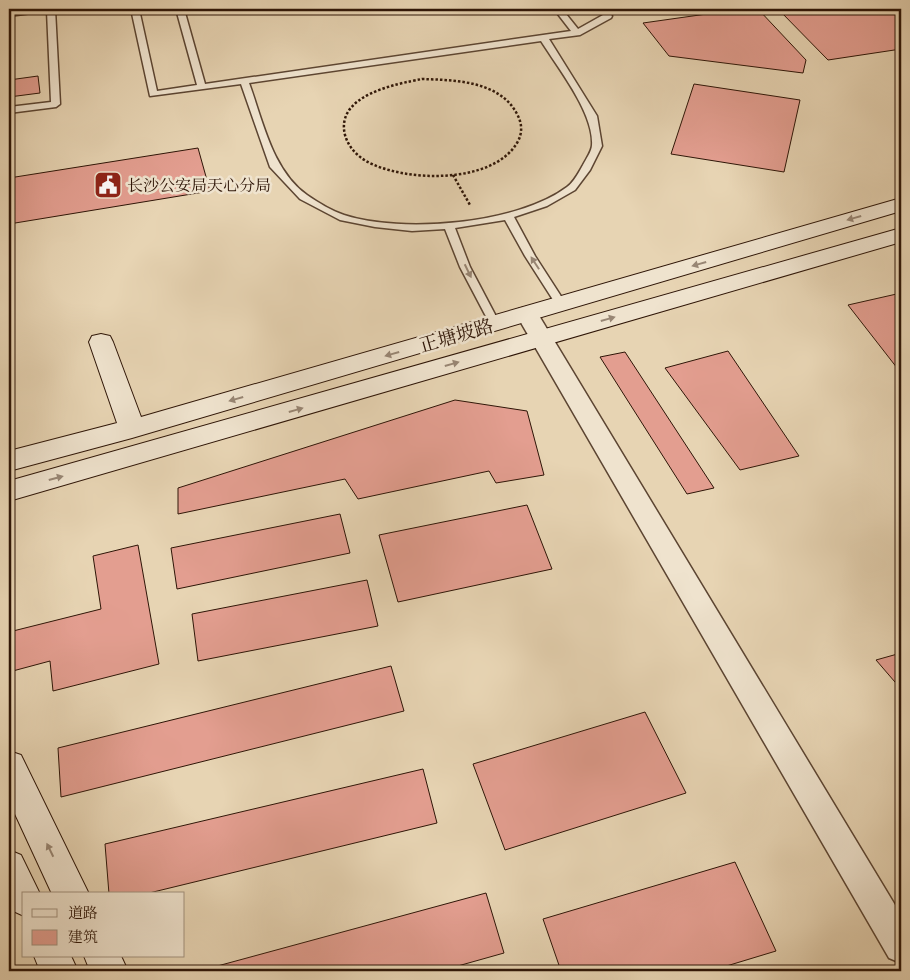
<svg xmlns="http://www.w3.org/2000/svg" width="910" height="980" font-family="'IM FELL DW Pica','Noto Serif SC',serif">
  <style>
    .building { fill: #e39e90; stroke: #2e1507 }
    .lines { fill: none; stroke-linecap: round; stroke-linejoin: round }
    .lane-casing { stroke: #5c4532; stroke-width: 3 }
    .street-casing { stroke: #5c4532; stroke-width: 3 }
    .secondary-casing { stroke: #2e1507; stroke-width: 2 }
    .path { stroke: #2e1507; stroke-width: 2.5; stroke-dasharray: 2.5 2; stroke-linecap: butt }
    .lane { fill: #efe3ce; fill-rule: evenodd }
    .street { fill: #efe3ce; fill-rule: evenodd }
    .secondary { fill: #efe3ce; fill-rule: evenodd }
    .oneway { fill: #988674 }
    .labels { text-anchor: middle; stroke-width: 5; stroke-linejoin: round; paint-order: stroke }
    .far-poi-label { font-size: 16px; fill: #2e1507; stroke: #efe3ce; text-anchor: start }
    .street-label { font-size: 19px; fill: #2e1507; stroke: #efe3ce }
  </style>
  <rect width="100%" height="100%" fill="#e7d4b3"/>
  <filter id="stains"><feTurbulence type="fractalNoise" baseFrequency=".004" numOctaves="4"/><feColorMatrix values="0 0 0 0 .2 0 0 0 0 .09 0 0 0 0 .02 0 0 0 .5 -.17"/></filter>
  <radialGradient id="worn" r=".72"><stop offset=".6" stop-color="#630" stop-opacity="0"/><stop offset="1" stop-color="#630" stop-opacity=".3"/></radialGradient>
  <path class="building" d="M742,9H758L806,60L803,73L669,56L643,23Z
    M778,9H901V49L828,60Z
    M38,76L40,93L9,97V80Z
    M694,84L800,100L784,172L671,154Z
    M198,148L210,191L9,224V178Z
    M901,293V373L848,305Z
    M728,351L799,456L740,470L665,368Z
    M625,352L714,488L687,494L600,357Z
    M455,400L527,411L544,475L496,483L489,471L358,499L345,479L178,514V488Z
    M527,505L552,569L398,602L379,535Z
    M340,514L350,553L177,589L171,548Z
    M138,545L159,664L53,691L50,661L9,672V632L101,609L93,556Z
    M367,580L378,626L198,661L192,614Z
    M901,653V689L876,660Z
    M391,666L404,711L61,797L58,748Z
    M645,712L686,793L505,850L473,764Z
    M423,769L437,823L145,894H109L105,844Z
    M735,862L776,951L710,971H561L543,919Z
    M486,893L504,953L440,971H199Z"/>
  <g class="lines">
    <defs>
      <path id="lane" d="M30,9H55L60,104L56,107L9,113V107L51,102L47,11L9,16V12Z
        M131,9H139L157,91L197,85L176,9H184L205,84L571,31L554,9H562L578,29L603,15L598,9H606L612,16L611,18L580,35L549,39L597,116L602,146L590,170L575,190L547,206L514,217L535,256L566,304L565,306H557L525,256L505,220L455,228L470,267L500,324L495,328L490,324L460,267L445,229L412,231L375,227L340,220L300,199L270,167L241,84L150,96ZM541,41C558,68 594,113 592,145C592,151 586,159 583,165C579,172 574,182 567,187C518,224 402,234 344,215C332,211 317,202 307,195C272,170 263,121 249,83Z"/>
      <path id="street" d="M527,307L535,309L538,314L901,915V963L889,958L516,314L519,309Z"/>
      <path id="secondary" d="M901,198V211L132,438L9,471V451L117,423L89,342L92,336L101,334L110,336L113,342L141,417Z
        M901,228V242L9,501V481Z
        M9,751L21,755L89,894H52L9,801Z
        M9,850L21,855L40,894H24V916L11,910L9,905Z
        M34,956H71L78,971H40Z
        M84,956H121L128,971H90Z"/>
    </defs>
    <use href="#lane" class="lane-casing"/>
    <use href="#street" class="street-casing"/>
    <use href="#secondary" class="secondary-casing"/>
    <path class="path" d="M422,79C455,80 500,81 517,114C522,123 523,133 517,143C492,185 403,182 366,161C356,155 348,146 345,135C335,95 396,84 422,79Z
      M453,175L470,205"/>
    <use href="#lane" class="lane"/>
    <use href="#street" class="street"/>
    <use href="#secondary" class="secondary"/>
  </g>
  <defs><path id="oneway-solid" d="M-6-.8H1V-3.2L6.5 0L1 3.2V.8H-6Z" transform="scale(1.25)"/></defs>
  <g class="oneway">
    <use href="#oneway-solid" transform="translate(854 218) rotate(164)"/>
    <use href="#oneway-solid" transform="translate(535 263) rotate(-123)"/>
    <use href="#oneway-solid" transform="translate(699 264) rotate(164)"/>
    <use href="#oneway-solid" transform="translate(468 271) rotate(64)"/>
    <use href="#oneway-solid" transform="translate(608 319) rotate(-16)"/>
    <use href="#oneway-solid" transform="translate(392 354) rotate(164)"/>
    <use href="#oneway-solid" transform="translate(452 364) rotate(-16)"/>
    <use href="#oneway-solid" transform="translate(236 399) rotate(164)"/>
    <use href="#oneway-solid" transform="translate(296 410) rotate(-16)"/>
    <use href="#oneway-solid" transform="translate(56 478) rotate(-15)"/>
    <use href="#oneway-solid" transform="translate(50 850) rotate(-116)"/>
  </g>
  <defs>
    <symbol id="civic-square" viewBox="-11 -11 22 22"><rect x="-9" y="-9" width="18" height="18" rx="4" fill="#8f2418" stroke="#efe3ce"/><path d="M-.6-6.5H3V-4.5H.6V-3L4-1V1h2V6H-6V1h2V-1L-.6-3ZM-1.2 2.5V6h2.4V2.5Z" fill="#fff"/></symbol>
  </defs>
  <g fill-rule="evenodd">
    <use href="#civic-square" x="92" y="169" width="32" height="32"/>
  </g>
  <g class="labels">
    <g class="far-poi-label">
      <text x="127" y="191">长沙公安局天心分局</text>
    </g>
    <g class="street-label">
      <text transform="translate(456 335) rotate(-16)" y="7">正塘坡路</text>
    </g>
  </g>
  <rect width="910" height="980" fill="none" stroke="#e7d4b3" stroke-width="30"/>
  <rect x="10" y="10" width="890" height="960" fill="none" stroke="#2e1507" stroke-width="2.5"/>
  <rect x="15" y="15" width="880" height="950" fill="none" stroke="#2e1507"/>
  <rect x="22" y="892" width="162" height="65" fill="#efe3ce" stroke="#a2917e"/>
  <rect x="32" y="909" width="25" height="8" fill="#efe3ce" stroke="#a2917e"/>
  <text x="68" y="918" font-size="15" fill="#2e1507">道路</text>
  <rect x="32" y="930" width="25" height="15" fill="#e39e90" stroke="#a2917e"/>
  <text x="68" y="942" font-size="15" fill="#2e1507">建筑</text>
  <rect width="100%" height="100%" filter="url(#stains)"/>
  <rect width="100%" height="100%" fill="url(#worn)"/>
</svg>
